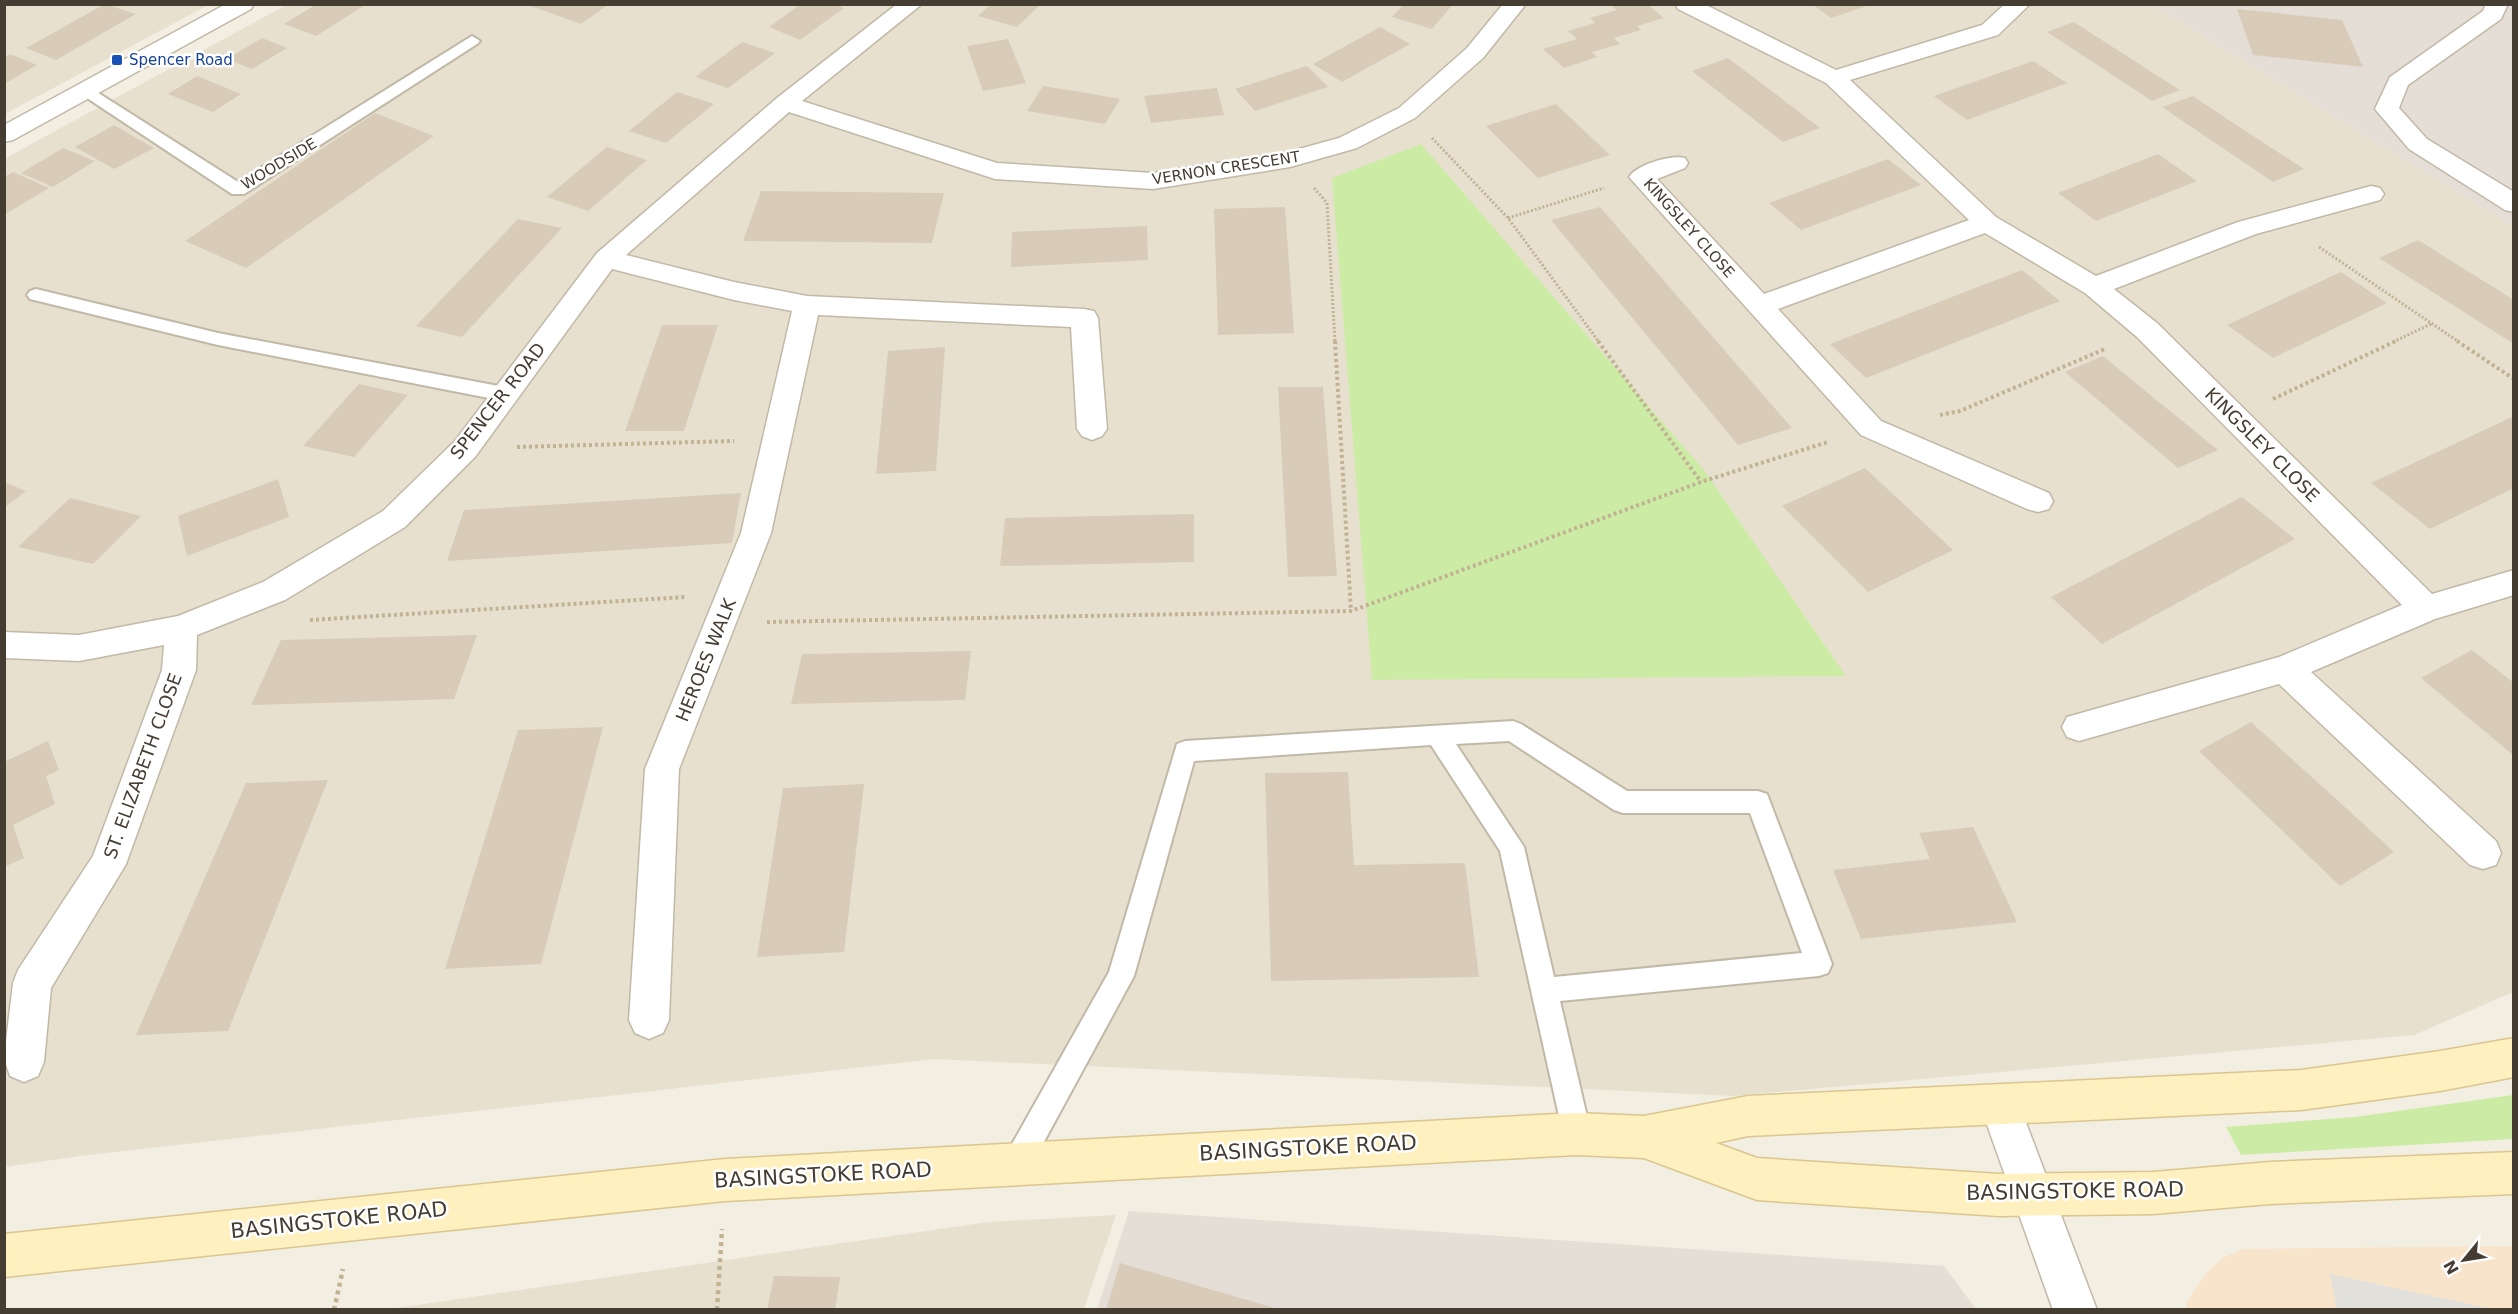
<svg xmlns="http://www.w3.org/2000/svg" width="2518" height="1314" font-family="'DejaVu Sans',sans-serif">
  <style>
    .residential { fill: #e7e0cf }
    .commercial { fill: #f8e4ca }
    .industrial { fill: #e4ded7 }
    .green { fill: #cceca6 }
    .parking { fill: #e2e0db }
    .building { fill: #d8ccb9 }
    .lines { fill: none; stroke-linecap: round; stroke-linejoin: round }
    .service-casing { stroke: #c2b8a7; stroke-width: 4 }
    .minor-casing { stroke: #c2b8a7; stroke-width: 3 }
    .tertiary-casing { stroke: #c2b8a7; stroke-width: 3 }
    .secondary-casing { stroke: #dac68e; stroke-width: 3 }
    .path-far2 { stroke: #c2b294; stroke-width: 3; stroke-dasharray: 2 2; stroke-linecap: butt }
    .path-far1 { stroke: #c2b294; stroke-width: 4; stroke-dasharray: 3 3; stroke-linecap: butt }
    .path { stroke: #c2b294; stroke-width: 4.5; stroke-dasharray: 4 4; stroke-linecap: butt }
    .service { fill: #fff; fill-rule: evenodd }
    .minor { fill: #fff; fill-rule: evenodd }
    .tertiary { fill: #fff; fill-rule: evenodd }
    .secondary { fill: #fff0c0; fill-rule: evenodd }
    .transit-dot { fill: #1a4fb4; stroke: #fff; stroke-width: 2 }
    .labels { text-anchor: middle; stroke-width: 5; stroke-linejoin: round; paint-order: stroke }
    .far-transit-label { font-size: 15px; fill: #164399; stroke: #fff; text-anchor: start }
    .far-street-label { font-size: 15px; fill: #453d32; stroke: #fff }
    .street-label { font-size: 18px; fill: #453d32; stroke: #fff }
    .near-street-label { font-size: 21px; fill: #453d32; stroke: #fff }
  </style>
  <rect width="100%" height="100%" fill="#f3eee2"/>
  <path class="residential" d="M5,5H208L5,114Z
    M286,5H2153L2513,226V992L2414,1035L1734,1096L934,1059L80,1156L5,1167L4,159Z
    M1116,1215L1084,1309L383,1310L988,1222Z"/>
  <path class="commercial" d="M2513,1246V1309L2185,1310L2188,1300L2206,1274L2222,1258L2244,1249Z"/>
  <path class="industrial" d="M2153,5H2513V226Z
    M1129,1211L1944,1266L1976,1309L1097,1310Z"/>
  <path class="green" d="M1421,144L1704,470L1846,676L1372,680L1332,178Z
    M2513,1095V1139L2241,1155L2226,1127L2355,1117Z"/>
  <path class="parking" d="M2330,1274L2492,1309H2337Z"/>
  <path class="building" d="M105,4L136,14L56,60L26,48Z
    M317,4H367L316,36L284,24Z
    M525,4H609L581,24Z
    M801,4H834L844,8L800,40L769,27Z
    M991,4H1041L1017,27L978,16Z
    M1404,4H1453L1432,29L1392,17Z
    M1616,4H1647L1664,18L1637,26L1641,30L1614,38L1620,44L1592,52L1597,57L1564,68L1543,49L1577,39L1568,31L1595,23L1590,18L1617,10L1612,6Z
    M1812,4H1870V5L1831,18Z
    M2237,9L2342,20L2363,67L2253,55Z
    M2074,22L2153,73L2180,90L2152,101L2047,32Z
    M1380,27L1410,44L1342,82L1313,64Z
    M262,38L287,48L252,69L227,59Z
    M1008,39L1026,83L983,91L967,46Z
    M742,42L775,53L728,88L695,77Z
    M10,54L37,65L4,84V57Z
    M1728,58L1773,92L1820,128L1783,142L1692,71Z
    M2033,61L2067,83L1967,120L1934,96Z
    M1307,66L1328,87L1255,111L1235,89Z
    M197,76L241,94L213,112L168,94Z
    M1043,86L1081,92L1120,99L1105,124L1027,111Z
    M1217,88L1224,115L1151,123L1144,96Z
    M677,92L714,104L666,143L629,131Z
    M2193,96L2247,132L2304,169L2273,182L2162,107Z
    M1556,104L1610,155L1538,178L1486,126Z
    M375,113L434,136L246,268L185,241Z
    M114,125L154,148L114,169L75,147Z
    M607,147L647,160L588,211L547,197Z
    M63,148L95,161L53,187L21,173Z
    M2158,154L2197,181L2096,221L2058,193Z
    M1888,159L1921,185L1801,230L1769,203Z
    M13,172L49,188L4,215V177Z
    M761,191L944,193L932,243L743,241Z
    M1285,207L1294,333L1218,335L1214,209Z
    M1600,207L1765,397L1792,428L1738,445L1551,220Z
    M518,219L562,228L462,337L416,326Z
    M1147,226L1148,260L1011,267L1012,232Z
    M2418,240L2514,300V344L2379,258Z
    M2022,270L2060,301L1866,378L1830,344Z
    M2341,272L2387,303L2273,358L2227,325Z
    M662,325H718L684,431H625Z
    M945,347L936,471L876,474L888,351Z
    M2103,356L2159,402L2218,450L2178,468L2065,372Z
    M359,384L408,395L354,457L303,446Z
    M1278,387H1323L1337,576L1288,577Z
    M2514,416V488L2430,529L2371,483Z
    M1865,468L1953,550L1868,592L1782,506Z
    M278,479L289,517L187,556L178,516Z
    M4,482L26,491L4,508Z
    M741,493L732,543L447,561L464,510Z
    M2242,497L2295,539L2102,644L2051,597Z
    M70,498L106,507L141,516L93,564L18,547Z
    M1194,514V562L1000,566L1005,518Z
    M477,635L454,699L251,705L281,640Z
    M2472,650L2514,683V756L2421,678Z
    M971,651L965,700L791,704L802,654Z
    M2251,722L2357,818L2394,852L2340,886L2199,751Z
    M603,727L541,964L445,969L518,730Z
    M48,741L59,770L46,776L55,804L13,825L24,858L4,867V762Z
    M1348,772L1354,865L1465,863L1479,977L1271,981L1265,773Z
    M328,780L228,1031L136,1035L246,783Z
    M864,784L844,952L757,957L783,788Z
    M1973,827L2017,922L1861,939L1833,870L1930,859L1919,833Z
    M1120,1263L1278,1309V1310H1106Z
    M774,1276L840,1277L835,1310H767Z"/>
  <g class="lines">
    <defs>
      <path id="service" d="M472,36L480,41L477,44L244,194H232L78,92L80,89H92L238,182Z
        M36,289L218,333L504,387L511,389L514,394L511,399L504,401L218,345L30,299L27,295L30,291Z
        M1513,721L1521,724L1627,791H1758L1767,794L1832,964L1828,973L1819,976L1560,1001L1591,1134L1587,1144L1577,1148L1567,1144L1563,1134L1500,851L1431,745L1194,761L1134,976L1027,1173L1017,1177L1007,1173L1003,1163L1007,1153L1109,972L1177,744L1185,741ZM1509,741L1614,810L1623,813H1750L1802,953L1554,977L1524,847L1456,744Z"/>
      <path id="minor" d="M897,4H922L802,101L997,163L1153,173L1288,152L1339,138L1399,108L1467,48L1503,4H1526L1483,58L1415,118L1357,148L1290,167L1153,189L995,179L789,112L626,255L734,282L807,296L1084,309L1094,311L1098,318L1107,429L1102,436L1092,440L1082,436L1077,429L1071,327L818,315L771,533L679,769L669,1020L663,1033L649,1039L635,1033L629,1020L645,769L741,533L792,311L734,300L612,269L475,457L405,527L285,600L197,635L196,670L126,864L51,988L44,1062L38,1076L24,1082L10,1076L4,1058L13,983L18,970L93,856L162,670L164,645L79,661L4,658V632L79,635L178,616L263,582L383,511L455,441L597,253L777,98Z
        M1675,4H1704L1836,70L1982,25L2005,4H2030L1998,35L1850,80L1996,217L2096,276L2238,222L2371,186L2380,188L2384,194L2380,200L2256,234L2114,289L2157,323L2432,594L2514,570V595L2435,619L2311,672L2496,841L2501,853L2496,865L2483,869L2470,865L2279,684L2079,741L2067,737L2062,727L2067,717L2279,657L2402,605L2137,337L2085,293L1985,233L1778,309L1881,421L2049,493L2053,501L2049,509L2038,512L2027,509L1861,435L1629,177C1636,165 1671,154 1685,158L1688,163L1685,168L1657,179L1764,294L1969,220L1826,83L1678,9Z
        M2486,4H2508L2501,19L2408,85L2399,108L2427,139L2514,192V212L2505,210L2409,149L2375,109L2390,77L2483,11Z
        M2000,1085L2014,1091L2097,1310H2053L1980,1105L1986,1091Z"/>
      <path id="tertiary" d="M226,4H254L251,9L13,140L4,142V125Z"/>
      <path id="secondary" d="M2514,1038V1077L2440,1091L2301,1110L1748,1136L1716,1143L1757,1158L1999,1174L2153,1172L2270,1162L2514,1152V1194L2270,1204L2153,1214L1999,1216L1757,1200L1644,1158L1577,1155L725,1201L4,1277V1234L725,1159L1577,1113L1644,1116L1748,1096L2301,1070L2440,1051Z"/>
    </defs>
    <use href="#service" class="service-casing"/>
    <use href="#minor" class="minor-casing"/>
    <use href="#tertiary" class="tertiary-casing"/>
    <use href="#secondary" class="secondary-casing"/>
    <path class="path-far2" d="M1432,138L1508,218L1599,342
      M1314,188L1327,203L1335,342
      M1508,218L1604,188
      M2319,247L2459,342
      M2393,342L2431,324"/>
    <path class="path-far1" d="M1335,341L1351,611
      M1598,341L1701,482
      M2457,341L2514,379
      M2273,399L2396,341
      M1940,415L1960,411L2105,349
      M517,447L734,441
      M310,620L686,597
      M767,622L1351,611L1701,482L1828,442"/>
    <path class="path" d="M334,1310L343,1269
      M717,1310L722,1229"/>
    <use href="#service" class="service"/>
    <use href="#minor" class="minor"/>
    <use href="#tertiary" class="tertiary"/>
    <use href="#secondary" class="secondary"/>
  </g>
  <rect class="transit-dot" x="111" y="54" width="12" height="12" rx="3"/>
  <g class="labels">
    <g class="far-transit-label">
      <text x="129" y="65">Spencer Road</text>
    </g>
    <g class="far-street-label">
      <text transform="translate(279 164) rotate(-31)" y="5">WOODSIDE</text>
      <text transform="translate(1226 168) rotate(-9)" y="5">VERNON CRESCENT</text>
      <text transform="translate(1689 228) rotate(48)" y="5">KINGSLEY CLOSE</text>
    </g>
    <g class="street-label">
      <text transform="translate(498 401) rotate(-52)" y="6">SPENCER ROAD</text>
      <text transform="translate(2262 445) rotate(45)" y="6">KINGSLEY CLOSE</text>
      <text transform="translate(706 660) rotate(-68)" y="6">HEROES WALK</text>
      <text transform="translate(143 766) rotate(-70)" y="6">ST. ELIZABETH CLOSE</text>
    </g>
    <g class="near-street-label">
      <text transform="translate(1308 1148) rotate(-3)" y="7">BASINGSTOKE ROAD</text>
      <text transform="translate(823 1175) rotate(-3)" y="7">BASINGSTOKE ROAD</text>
      <text transform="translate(2075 1191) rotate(-1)" y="7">BASINGSTOKE ROAD</text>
      <text transform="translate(339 1220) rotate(-6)" y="7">BASINGSTOKE ROAD</text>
    </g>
  </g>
  <rect width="2518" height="1314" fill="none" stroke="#453d32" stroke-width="12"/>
  <g transform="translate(2464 1260) rotate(240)" stroke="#ffffff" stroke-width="4.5" paint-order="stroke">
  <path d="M0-4.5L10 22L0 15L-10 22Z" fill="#453d32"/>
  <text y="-9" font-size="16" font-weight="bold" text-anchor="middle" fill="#453d32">N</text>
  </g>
</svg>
